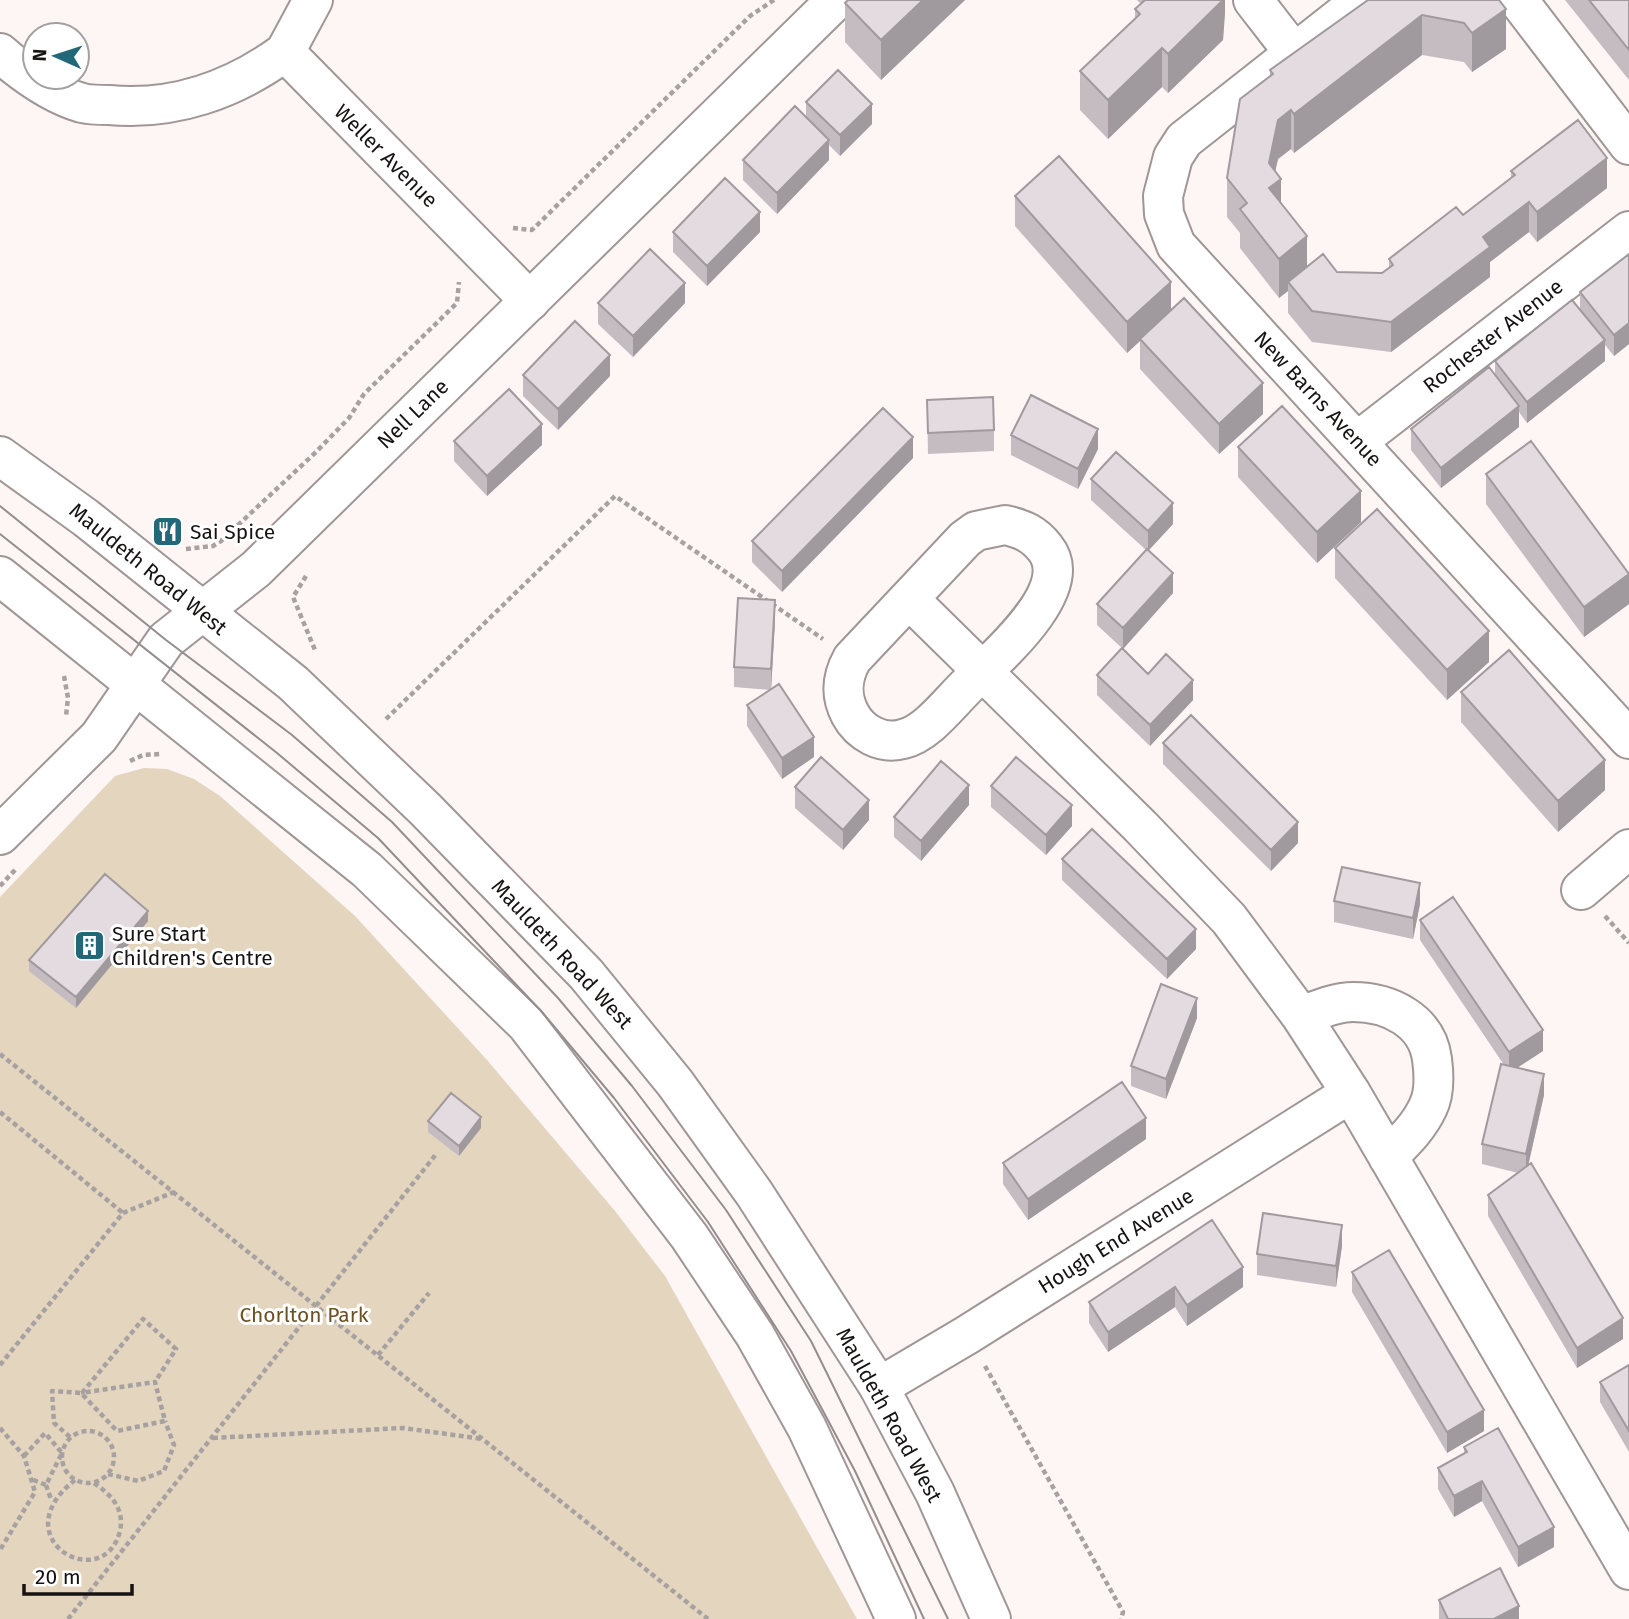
<svg xmlns="http://www.w3.org/2000/svg" width="1629" height="1619" font-family="'Fira Sans',sans-serif">
  <style>
    .green { fill: #e3d5be }
    .lines { fill: none; stroke-linecap: round; stroke-linejoin: round }
    .street-casing { stroke: #a09696; stroke-width: 42 }
    .secondary-casing { stroke: #a09696; stroke-width: 42 }
    .path { stroke: #a8a1a1; stroke-width: 4.5; stroke-dasharray: 5 3.5; stroke-linecap: butt }
    .street { stroke: #fff; stroke-width: 38 }
    .secondary { stroke: #fff; stroke-width: 38 }
    .tram { stroke: #948d8d; stroke-width: 2 }
    .wall { fill: #c4bcc1 }
    .shaded-wall { fill: #a0999d }
    .building { fill: #e4dbe0; stroke: #a0999d; stroke-width: 2 }
    .labels { text-anchor: middle; stroke-width: 6; stroke-linejoin: round; paint-order: stroke }
    .street-label { font-size: 21px; fill: #171313; stroke: #fff }
    .poi-label { font-size: 21px; fill: #171313; stroke: #fff; text-anchor: start }
    .park-label { font-size: 21px; fill: #6c5223; stroke: #fff }
  </style>
  <rect width="100%" height="100%" fill="#fef5f5"/>
  <path class="green" d="M144,768L167,769L194,779L220,796L355,916L487,1060L615,1211L665,1276L857,1619H0V897L115,776Z"/>
  <g class="lines">
    <defs>
      <path id="street" d="M313,0L285,52L530,301
        M1253,0L1294,53
        M1362,0L1184,140L1173,157L1163,196L1164,214L1176,245L1629,739
        M1518,0L1629,145
        M0,53C24,74 51,94 82,103C90,105 100,105 109,105C173,111 233,90 285,52
        M1358,441L1629,231
        M1005,525C1023,529 1034,534 1045,548C1078,589 996,658 968,685C950,702 928,733 903,739C882,745 860,733 850,714C840,695 842,677 852,659L965,539L976,531Z
        M1581,890L1629,849
        M1301,1016C1318,1010 1335,1002 1353,1002C1390,1002 1427,1021 1432,1059C1434,1074 1435,1093 1428,1107C1419,1127 1403,1142 1388,1157
        M1351,1093L1629,1570
        M879,1387L967,1335L1351,1093L1301,1016L1229,919L1140,826L909,599"/>
      <path id="secondary" d="M0,456L86,518L293,683L425,809L586,974L675,1083L754,1193L879,1387L935,1493L991,1619
        M0,576L367,870L526,1024L689,1236L755,1335L807,1428L896,1619
        M0,835L99,737L166,640L256,569L836,0"/>
    </defs>
    <use href="#street" class="street-casing"/>
    <use href="#secondary" class="secondary-casing"/>
    <path class="path" d="M513,228L532,230L750,16L774,0
      M186,549L213,546L221,541L315,453L349,418L364,394L457,303L459,282
      M306,576L293,597L315,650
      M64,676L68,698L66,716
      M386,719L615,496L823,639
      M130,761L143,755L161,754
      M0,886L15,870
      M1605,916L1629,943
      M0,1054L708,1619
      M0,1112L123,1213
      M378,1355L429,1293
      M0,1365L123,1213L174,1192
      M985,1366L1123,1612L1121,1619
      M82,1393L143,1319L176,1349L155,1382
      M0,1428L24,1456L35,1492L0,1550
      M62 1457a26 26 0 1 1 52 0a26 26 0 1 1-52 0Z
      M70,1437L54,1423L52,1391L81,1393L117,1431L165,1421L155,1382L81,1393
      M213,1438L403,1428L483,1439
      M24,1456L45,1433L62,1453L46,1485L31,1479
      M108,1474L138,1481L164,1471L174,1445L165,1421
      M75,1480C0,1539 104,1596 120,1531C125,1508 110,1494 94,1483
      M46,1485L51,1499
      M68,1619L437,1153"/>
    <use href="#street" class="street"/>
    <use href="#secondary" class="secondary"/>
    <path class="tram" d="M0,506L166,640L292,735L392,822L558,998L632,1086L726,1210L811,1341L948,1619
      M0,534L277,753L378,838L542,1012L614,1098L708,1222L791,1351L855,1471L924,1619"/>
  </g>
  <path class="wall" d="M848,0H965L881,80L845,42V3Z
    M1137,0H1225L1223,40L1168,93L1162,87L1108,139L1080,110V71L1135,18V9L1141,4Z
    M1368,0H1499L1506,49L1472,72L1464,62L1422,55L1294,153L1291,149L1278,159L1275,172L1281,204L1307,267L1337,272L1382,273L1389,269V259L1463,215L1511,178V171L1607,188L1537,242L1529,232L1490,262V277L1391,352L1312,342L1288,313V291L1279,298L1240,248V233L1227,217V178L1270,76V70Z
    M1565,0H1629V80Z
    M806,102L872,124L840,156L829,145V160L777,214L743,180V160L806,117Z
    M1015,196L1171,310L1263,414L1219,454L1140,369V340L1127,353L1015,226Z
    M673,232H760L707,286L673,252Z
    M1629,254V344L1614,356L1605,345V361L1527,423L1519,412V427L1441,488L1411,450V429L1495,375V361L1580,309V292Z
    M598,303H685L633,357L598,324Z
    M523,375L610,376L558,430L523,396Z
    M927,400L994,430V451L928,454Z
    M1011,435L1098,449L1078,489L1011,455Z
    M454,441L542,445L487,496L454,461Z
    M1238,447L1361,522L1317,563L1238,477Z
    M913,458L782,592L752,562V541Z
    M1486,474L1629,574V604L1584,637L1486,504Z
    M1091,479L1173,524L1149,550L1173,593L1123,649L1097,625V604L1146,550L1091,500Z
    M1335,548L1489,662L1447,700L1335,578Z
    M775,621L771,689L814,757L782,779L747,726V705L771,690L734,687V667Z
    M1148,674L1193,700L1150,746L1097,695V675Z
    M1461,692L1605,790L1558,832L1461,722Z
    M1163,743L1298,843L1271,871L1163,764Z
    M991,786L1072,826L1046,855L991,807Z
    M795,787L869,820L843,850L795,808Z
    M969,805L921,861L894,837V817Z
    M1062,859L1196,949L1167,979L1062,880Z
    M1334,901L1420,904L1413,939L1334,922Z
    M1420,920L1543,1051L1517,1068L1544,1095L1528,1166L1623,1339L1577,1368L1488,1216V1195L1518,1173L1482,1164V1144L1504,1065L1420,940Z
    M148,921L76,1008L29,971V960Z
    M1197,1018L1166,1099L1131,1086V1066Z
    M428,1121L481,1128L459,1156L428,1132Z
    M1146,1139L1028,1220L1003,1184V1163Z
    M1212,1220L1243,1287L1187,1326L1175,1307L1108,1352L1089,1323V1302Z
    M1342,1246L1336,1287L1257,1275V1254Z
    M1352,1272L1484,1431L1447,1453L1352,1292Z
    M1629,1365V1452L1600,1402V1382Z
    M1464,1447L1554,1547L1518,1567L1482,1501L1454,1517L1438,1489V1468L1464,1453Z
    M1439,1600L1519,1619H1439Z"/>
  <path class="shaded-wall" d="M923,0H965L881,80V40Z
    M1223,0H1225V14L1223,40L1168,93V54Z
    M1506,9V49L1472,72V33Z
    M1422,15V55L1294,153V114Z
    M1162,48V87L1108,139V100Z
    M872,104V124L840,156V135Z
    M1291,110V149L1278,159L1272,185L1281,179V218L1269,228V163L1278,120Z
    M829,140V160L777,214V193Z
    M1607,158V188L1537,242V212Z
    M1529,202V232L1490,262V277L1391,352V322L1483,237Z
    M760,212V232L707,286V266Z
    M1307,236V276L1288,282V291L1279,298V259Z
    M1171,282V313L1127,353V322Z
    M685,283V303L633,357V336Z
    M1629,323V344L1614,356V335Z
    M1605,340V361L1527,423V402Z
    M610,355V376L558,430V409Z
    M1263,383V414L1219,454V424Z
    M1519,406V427L1441,488V468Z
    M542,424V445L487,496V476Z
    M1098,429V449L1078,489V469Z
    M913,437V458L782,592V571Z
    M1361,491V522L1317,563V532Z
    M1173,503V524L1148,551V531Z
    M1173,573V593L1123,649V628Z
    M1629,574V604L1584,637V607Z
    M775,600V621L771,690V669Z
    M1489,631V662L1447,700V670Z
    M1193,680V700L1150,746V725Z
    M814,737V757L782,779V758Z
    M1605,760V790L1558,832V801Z
    M969,785V805L921,861V841Z
    M869,800V820L843,850V830Z
    M1072,805V826L1046,855V835Z
    M1298,822V843L1271,871V850Z
    M1420,883V904L1413,939V918Z
    M148,911V921L76,1008V997Z
    M1196,929V949L1167,979V959Z
    M1197,998V1018L1166,1099V1079Z
    M1543,1030V1051L1509,1073V1052Z
    M1544,1074V1095L1526,1175V1154Z
    M481,1117V1128L459,1156V1146Z
    M1146,1118V1139L1028,1220V1199Z
    M1342,1225V1246L1336,1287V1266Z
    M1243,1267V1287L1187,1326V1305Z
    M1175,1287V1307L1108,1352V1332Z
    M1623,1318V1339L1577,1368V1348Z
    M1484,1410V1431L1447,1453V1432Z
    M1482,1481V1501L1454,1517V1496Z
    M1554,1527V1547L1518,1567V1547Z
    M1519,1606V1619H1494Z"/>
  <path class="building" d="M848,0H923L881,40L845,3Z
    M1145,0H1223L1168,54L1162,48L1108,100L1080,71L1140,14L1135,9Z
    M1368,0H1499L1506,9L1472,33L1464,23L1422,15L1294,114L1291,110L1278,120L1269,163L1281,179L1269,188L1307,236L1279,259L1240,209L1247,203L1227,178L1240,99L1273,74L1270,70Z
    M1589,0H1629V50Z
    M838,70L872,104L840,135L806,102Z
    M795,106L829,140L777,193L743,160Z
    M1578,120L1607,158L1537,212L1529,202L1483,237L1490,247L1391,322L1312,311L1288,282L1323,254L1337,272L1382,273L1393,265L1389,259L1456,207L1463,215L1515,175L1511,171Z
    M1059,156L1171,282L1127,322L1015,196Z
    M725,178L760,212L707,266L673,232Z
    M650,249L685,283L633,336L598,303Z
    M1629,254V323L1614,335L1580,292Z
    M1184,298L1263,383L1219,424L1140,339Z
    M1572,300L1605,340L1527,402L1495,361Z
    M575,321L610,355L558,409L523,375Z
    M1489,367L1519,406L1441,468L1411,429Z
    M509,389L542,424L487,476L454,441Z
    M1031,395L1098,429L1078,469L1011,435Z
    M993,397L994,430L928,433L927,400Z
    M1282,406L1361,491L1317,532L1238,447Z
    M883,408L913,437L782,571L752,541Z
    M1531,441L1629,574L1584,607L1486,474Z
    M1116,452L1173,503L1148,531L1091,479Z
    M1377,509L1489,631L1447,670L1335,548Z
    M1147,549L1173,573L1123,628L1097,604Z
    M738,598L775,600L771,669L734,667Z
    M1122,648L1148,674L1166,654L1193,680L1150,725L1097,675Z
    M1509,650L1605,760L1558,801L1461,692Z
    M779,684L814,737L782,758L747,705Z
    M1191,715L1298,822L1271,850L1163,743Z
    M821,757L869,800L843,830L795,787Z
    M1016,757L1072,805L1046,835L991,786Z
    M941,761L969,785L921,841L894,817Z
    M1092,829L1196,929L1167,959L1062,859Z
    M1342,867L1420,883L1413,918L1334,901Z
    M105,874L148,911L76,997L29,960Z
    M1453,897L1543,1030L1509,1052L1420,920Z
    M1161,984L1197,998L1166,1079L1131,1066Z
    M1501,1064L1544,1074L1526,1154L1482,1144Z
    M1122,1082L1146,1118L1028,1199L1003,1163Z
    M451,1093L481,1117L459,1146L428,1121Z
    M1531,1163L1623,1318L1577,1348L1488,1195Z
    M1263,1213L1342,1225L1336,1266L1257,1254Z
    M1212,1220L1243,1267L1187,1305L1175,1287L1108,1332L1089,1302Z
    M1389,1250L1484,1410L1447,1432L1352,1272Z
    M1629,1365V1431L1600,1382Z
    M1498,1428L1554,1527L1518,1547L1482,1481L1454,1496L1438,1468L1467,1452L1464,1447Z
    M1500,1568L1519,1606L1494,1619H1448L1439,1600Z"/>
  <defs>
    <symbol id="restaurant-square" viewBox="-11 -11 22 22"><rect x="-9" y="-9" width="18" height="18" rx="4" fill="#226878" stroke="#fff"/><path d="M-5-6h1v4h1v-4h1v4h1v-4h1v5L-1.5 .5V6h-2V.5L-5-1ZM5-6V6H3V1.5H1.5Q1.5-4 5-6Z" fill="#fff"/></symbol>
    <symbol id="building-square" viewBox="-11 -11 22 22"><rect x="-9" y="-9" width="18" height="18" rx="4" fill="#226878" stroke="#fff"/><path d="M-4-6H4V6H1V3H-1V6H-4ZM-2.5-4.3h1.7v1.8h-1.7ZM.8-4.3h1.7v1.8H.8ZM-2.5-1h1.7V.8h-1.7ZM.8-1h1.7V.8H.8Z" fill="#fff"/></symbol>
  </defs>
  <g fill-rule="evenodd">
    <use href="#restaurant-square" x="150" y="514" width="35" height="35"/>
    <use href="#building-square" x="72" y="928" width="35" height="35"/>
  </g>
  <g class="labels">
    <g class="street-label">
      <text transform="translate(386 156) rotate(45)" y="7">Weller Avenue</text>
      <text transform="translate(1493 336) rotate(-38)" y="7">Rochester Avenue</text>
      <text transform="translate(1318 399) rotate(47)" y="7">New Barns Avenue</text>
      <text transform="translate(413 414) rotate(-44)" y="7">Nell Lane</text>
      <text transform="translate(148 569) rotate(39)" y="7">Mauldeth Road West</text>
      <text transform="translate(562 954) rotate(47)" y="7">Mauldeth Road West</text>
      <text transform="translate(1116 1241) rotate(-32)" y="7">Hough End Avenue</text>
      <text transform="translate(889 1415) rotate(61)" y="7">Mauldeth Road West</text>
    </g>
    <g class="poi-label">
      <text x="190" y="539">Sai Spice</text>
      <text x="112" y="941">Sure Start<tspan x="112" dy="24">Children's Centre</tspan></text>
    </g>
    <g class="park-label">
      <text x="304" y="1322">Chorlton Park</text>
    </g>
  </g>
  <g transform="translate(56 56) rotate(273)"><circle r="33" fill="#ffffff" stroke="#a2a1a1" stroke-width="2"/>
  <path d="M0-5L12 26L0 18L-12 26Z" fill="#226878"/>
  <text y="-10" font-size="19" font-weight="bold" text-anchor="middle" fill="#171313">N</text>
  </g>
  <path d="M24 1584v10h108v-10" fill="none" stroke="#171313" stroke-width="3.5"/>
  <text x="35" y="1584" font-size="21" fill="#171313" stroke="#ffffff" stroke-width="5" paint-order="stroke">20 m</text>
</svg>
